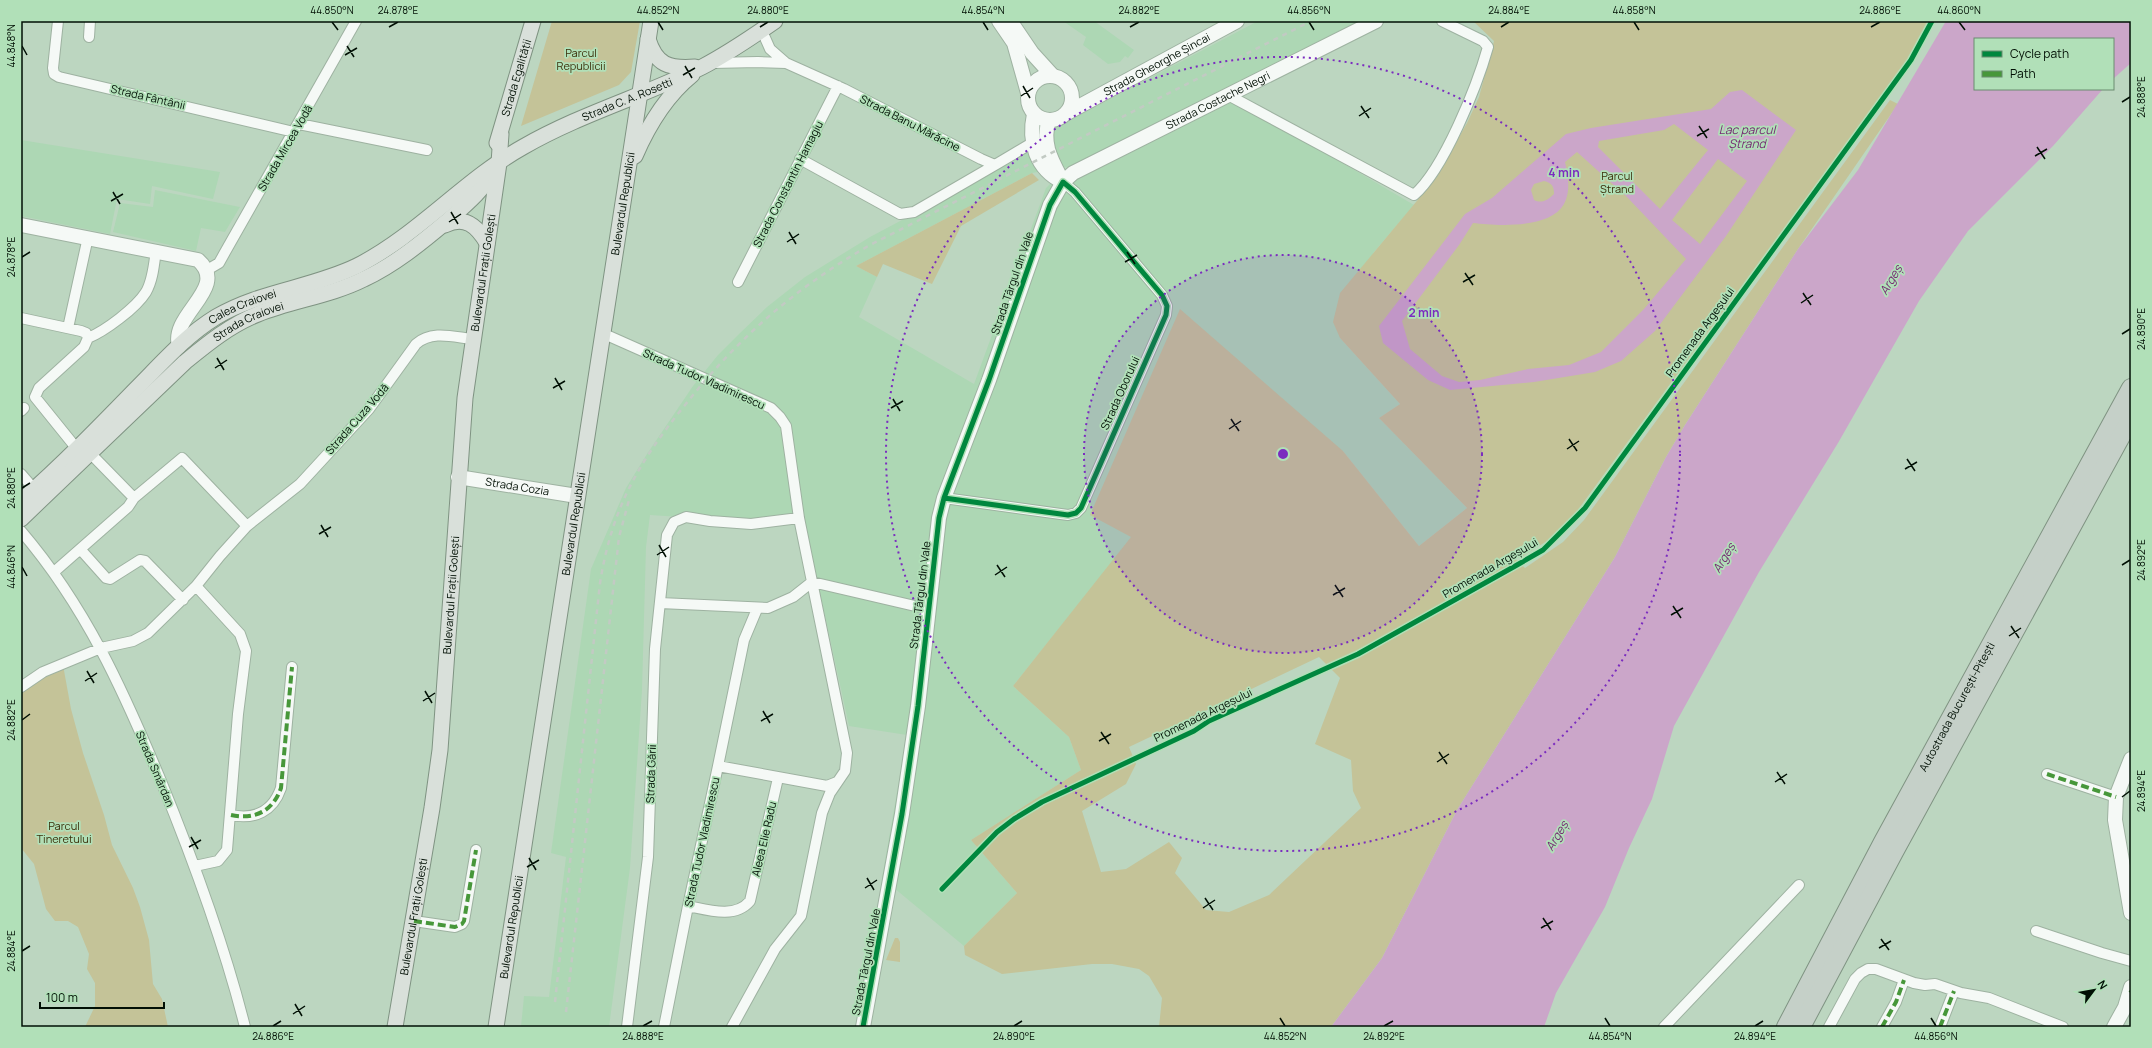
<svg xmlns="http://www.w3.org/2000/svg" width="2152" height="1048" font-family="Manrope,sans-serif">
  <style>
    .built { fill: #add7b4; fill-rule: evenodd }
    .green { fill: #c4c398; fill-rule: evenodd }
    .water { fill: #cba6c9; fill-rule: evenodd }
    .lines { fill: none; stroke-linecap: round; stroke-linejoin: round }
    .street-casing { stroke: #9eb2a1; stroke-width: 12 }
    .secondary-casing { stroke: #9eb2a1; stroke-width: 16 }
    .primary-casing { stroke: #7f9382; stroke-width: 17 }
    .highway-casing { stroke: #7f9382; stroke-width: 20 }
    .street { stroke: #f5f9f6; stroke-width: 10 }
    .secondary { stroke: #f5f9f6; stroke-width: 14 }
    .primary { stroke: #d9e0da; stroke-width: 15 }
    .highway { stroke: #c5d0c8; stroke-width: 18 }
    .rail { stroke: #c2cac3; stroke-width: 2.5; stroke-dasharray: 5 5; stroke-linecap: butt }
    .quiet { stroke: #47973a; stroke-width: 4; stroke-dasharray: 8 4; stroke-linecap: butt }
    .cycleway-casing { stroke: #b1e0b8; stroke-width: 8 }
    .cycleway { stroke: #00873e; stroke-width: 5 }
    .ticks { fill: none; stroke: #010f04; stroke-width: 1.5 }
    .ring { fill: none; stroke: #7b2cbf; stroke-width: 2; stroke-dasharray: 2 4 }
    .labels { text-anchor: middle; stroke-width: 3.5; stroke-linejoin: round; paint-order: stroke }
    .park-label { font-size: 11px; fill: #3c2f0a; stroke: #b1e0b8 }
    .street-label { font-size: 11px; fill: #010f04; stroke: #b1e0b8 }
    .water-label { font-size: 12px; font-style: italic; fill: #752a72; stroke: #b1e0b8 }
    .centre { fill: #7b2cbf; stroke: #b1e0b8; stroke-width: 2 }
    .ring-label { font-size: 12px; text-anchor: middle; font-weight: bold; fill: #7b2cbf; stroke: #b1e0b8; stroke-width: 3.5; stroke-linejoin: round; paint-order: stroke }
    .neatline { fill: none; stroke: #010f04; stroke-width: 1.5 }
    .ticks-label { font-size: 10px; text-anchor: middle; fill: #010f04 }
  </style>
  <rect width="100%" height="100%" fill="#bcd6c0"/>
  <path class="built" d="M1063,21H1094L1134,50L1128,58L1125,56L1120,62L1108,64L1083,45L1086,37Z
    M1258,21H1365L1223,93L1414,205L1374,252L1340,338L1400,404L1379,418L1467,508L1419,546L1343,451L1090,514L1132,537L1013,686L1069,737L1081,770L971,840L1017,893L964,946L882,878L907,735L849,726L804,519L726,520L650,515L646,547L642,690L630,868L609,1027H521L524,996L549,997L566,857L551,853L591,569L626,488L647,454L693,386L718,355L739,334L767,307L805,277L870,237L1021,157L1057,127ZM1067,167L1046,188L974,384L859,317L877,277L856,266L1032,173Z
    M21,140L220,172L213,199L152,186L150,204L117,199L110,234L21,216Z
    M155,190L240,207L225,232L201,228L196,251L113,232L120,203L153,207Z"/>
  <path class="green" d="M552,21H640L631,72L619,85L521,126Z
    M1473,21H1928L1908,59L1572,518L1547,541L1520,558L1512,555L1525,568L1563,542L1584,520L1890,100L1898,104L1798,249L1685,425L1666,457L1615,557L1457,810L1382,958L1331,1027H1159L1162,998L1149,976L1139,969L1112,964H1092L1002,974L965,955L964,946L1017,893L971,840L1081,770L1069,737L1013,686L1131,537L1090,515L1180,309L1343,451L1419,546L1467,508L1379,418L1400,404L1340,338L1333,322L1340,293L1436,178L1467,123L1479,97L1494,41ZM1319,657L1340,678L1315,744L1351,760L1353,791L1361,808L1269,895L1229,912L1206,910L1175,873L1182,858L1169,842L1126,869L1101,872L1082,811L1126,784L1136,764L1129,747Z
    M1032,173L1039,180L961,226L932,284L883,264L877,277L856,266Z
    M63,665L71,709L83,753L104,815L112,845L133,888L140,907L149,940L153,984L162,999L168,1027H85L95,1006V983L87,969L89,954L78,927L68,921H55L46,909L34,864L21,848V687Z
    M895,938H898L900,942V962L886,960Z"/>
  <path class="water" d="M1946,21H2131V63L2113,79V39H1975V89H2103L2053,146L1968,231L1919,301L1838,443L1759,572L1674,726L1652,799L1629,848L1605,907L1556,993L1544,1027H1331L1382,958L1457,810L1615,557L1666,457L1685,425L1798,249L1858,170Z
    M1742,90L1796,130L1726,236L1655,331L1621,361L1595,372L1534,382L1450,390L1428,380L1383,343L1379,326L1465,214L1492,198L1566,134L1591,128L1711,109L1730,92ZM1674,124L1708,150L1660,209L1598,147L1599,141L1664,130ZM1577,152L1626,196L1686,259L1644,309L1601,352L1569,365L1528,369L1480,380L1459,382L1442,376L1410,349L1402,321L1459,245L1473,223C1498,226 1550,229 1564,204C1571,191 1568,175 1565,162ZM1718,159L1747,181L1700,244L1672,220ZM1544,181C1552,183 1554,186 1554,194C1548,200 1542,204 1534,200L1531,190L1534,184Z"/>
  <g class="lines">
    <defs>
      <path id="street" d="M58,21L53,68L54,74L59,77L294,132
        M762,31L770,49L786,63L844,89L981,159L995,165L1032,143
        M89,37L90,21
        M712,63L758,62L786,63
        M1228,95L1414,195C1444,169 1477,86 1488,47L1483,41L1442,21
        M299,124L427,150
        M800,159L900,214L914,212L995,165
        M207,270L219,263L224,254L356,21
        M738,282L838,86
        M21,318L81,331L86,333L88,338L84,347L39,388L35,397L77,449
        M68,328L88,237
        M602,333L771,408L780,417L786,426L799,518L847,753L845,771L830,793L822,813L801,916L775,949L732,1027
        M88,338C105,331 136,308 146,292C153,280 154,264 156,250
        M21,411L24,408
        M90,453L134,498L182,458L247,526
        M21,474L34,489
        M944,498L1068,515L1076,513L1081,508L1166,315L1167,306L1162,295L1075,192L1063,182
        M21,531C86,607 123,690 161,781C194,862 224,943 245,1027
        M81,550L106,578L110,579L140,560L145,561L183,600
        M54,572L128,507L134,498
        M660,603L768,608L793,597L812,582L928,609
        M21,687L43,672L101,648L133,641L148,633L196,586L220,556L247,526L300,484L369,409L416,344C432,330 453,337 472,339
        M718,766L744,640L757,609
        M2047,774L2116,797
        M231,815C255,820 273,811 281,788L292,667
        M195,866L218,861L227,850L238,714L246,651L240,634L196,586
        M688,906C708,910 735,919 750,901L778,778
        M414,921L455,927L462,924L464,921L476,850
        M2036,931L2102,953L2131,961
        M627,1027L648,857L655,649L667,535L674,522L686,517L710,521L751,524L799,518
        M664,1027L688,906L718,766L827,786L837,782
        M1664,1027L1799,885
        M1829,1027L1855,979L1861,973L1868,969H1876L1914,983L1925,985L1935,984L1961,993L1989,998L2063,1027
        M1882,1027L1896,1002L1904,980
        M1940,1027L1954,991"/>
      <g id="secondary">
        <path d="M999,21L1014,43L1028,93"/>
        <path d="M1013,25L1032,53L1052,75"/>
        <circle cx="1050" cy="98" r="22"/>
        <path id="s1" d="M1067,113L1237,21"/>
        <path d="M1034,114C1028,142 1036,169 1063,182"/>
        <path d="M1049,120C1041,144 1052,161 1063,182"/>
        <path d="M21,225L198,260C230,288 170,314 179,346"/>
        <path id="s2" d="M458,477L577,496"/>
        <path d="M2131,759L2116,797L2115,820L2131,913"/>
        <path id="s3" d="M863,1027L902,814L918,706L939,518L944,498L989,380L1050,205L1063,182L1073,173L1376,21"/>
        <path d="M2114,1027L2125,1007L2131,987"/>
      </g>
      <g id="primary">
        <path d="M648,39C656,65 669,69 695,67"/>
        <path id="s4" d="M497,143L533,21"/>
        <path d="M635,156C648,126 666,96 692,75"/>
        <path d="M445,225C465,215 477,226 487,243"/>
        <path id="s5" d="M21,501C61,466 98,428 135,390C161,364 185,336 216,317C260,291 312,288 357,266C418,235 464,180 523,147C580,114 644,96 702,67C727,54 752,37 775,21"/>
        <path id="s6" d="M21,519L185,362C207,344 230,325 258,314C293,300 330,296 364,279C394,265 421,243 446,222C464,206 483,191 495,169"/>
        <path id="s7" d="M395,1027L432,808L440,750L465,398L499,163L501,134"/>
        <path id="s8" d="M496,1027L651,21"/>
      </g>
      <g id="highway">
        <path id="s9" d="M1786,1027L1883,842L2131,388"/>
        <path d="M1801,1027L1894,852L2131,418"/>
      </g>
    </defs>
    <use href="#street" class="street-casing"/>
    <use href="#secondary" class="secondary-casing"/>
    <use href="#primary" class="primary-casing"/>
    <use href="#highway" class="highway-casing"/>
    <use href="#street" class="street"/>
    <use href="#secondary" class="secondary"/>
    <use href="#primary" class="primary"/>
    <use href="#highway" class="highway"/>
    <path class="rail" d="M555,1002L600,583C612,508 638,463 685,405C738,338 795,288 870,245L1311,21
      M566,1012L619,537L629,500"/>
    <path class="quiet" d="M2047,774L2116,797
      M231,815C255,820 273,811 281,788L292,667
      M414,921L455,927L462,924L464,921L476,850
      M2130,990L2131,991
      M1882,1027L1896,1002L1904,980
      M1940,1027L1954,991"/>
    <defs>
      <path id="cycleway" d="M942,889L997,832L1014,819L1042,802L1194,731L1209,721L1358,654L1517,565L1543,550L1585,508L1911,60L1932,21
        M863,1027L902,814L918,706L939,518L944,498L989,380L1050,205L1063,182L1075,192L1162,295L1167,306L1166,315L1081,508L1076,513L1068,515L944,498"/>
    </defs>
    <use href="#cycleway" class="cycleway-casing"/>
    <use href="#cycleway" class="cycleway"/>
  </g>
  <path class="ticks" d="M332,22L338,30M658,22L663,30M983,22L988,30M1309,22L1314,30M1634,22L1639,30M1959,22L1965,30M389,27L398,22M760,27L768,22M1130,27L1139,22M1501,27L1509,22M1871,27L1880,22M22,46L27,55M347,46L354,57M345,55L357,48M685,66L692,78M683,75L695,68M1023,86L1030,98M1021,96L1033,88M2122,102L2130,97M1361,106L1369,118M1359,116L1371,108M1699,126L1707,138M1697,136L1709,129M2037,147L2045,159M2035,156L2047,149M113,192L120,204M111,201L123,194M451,212L458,224M449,222L461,214M789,232L796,244M787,242L799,234M1127,252L1135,264M22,257L30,252M1125,262L1137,255M1465,273L1473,285M1463,282L1475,275M1803,293L1811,305M1801,303L1813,295M2122,334L2130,329M217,358L224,370M215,368L227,360M555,378L562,390M553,388L565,381M893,399L900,411M891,408L903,401M1231,419L1239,431M1229,429L1241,421M1569,439L1577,451M1567,449L1579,441M1907,459L1915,471M1905,469L1917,462M22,488L30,483M321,525L328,537M319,534L331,527M659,545L666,557M657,555L669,547M997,565L1005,577M2122,565L2130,560M22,567L27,576M995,575L1007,567M1335,585L1343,597M1333,595L1345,588M1673,606L1681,618M1671,615L1683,608M2011,626L2019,638M2009,636L2021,628M87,671L94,683M85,681L97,673M425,691L432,703M423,701L435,693M763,711L770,723M22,720L30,714M761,721L773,714M1101,732L1109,744M1099,741L1111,734M1439,752L1447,764M1437,762L1449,754M1777,772L1785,784M1775,782L1787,774M2122,797L2130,791M191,837L198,849M189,847L201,840M529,858L536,870M527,867L539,860M867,878L874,890M865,888L877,880M1205,898L1213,910M1203,908L1215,900M1543,918L1551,930M1541,928L1553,921M1881,939L1889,950M1879,948L1891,941M22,951L30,946M295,1004L302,1016M293,1014L305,1006M1280,1018L1285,1026M1605,1018L1610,1026M1931,1018L1936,1026M273,1026L281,1021M643,1026L652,1021M1014,1026L1022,1021M1384,1026L1393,1021M1755,1026L1763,1021"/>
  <circle cx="1283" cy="454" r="199" fill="#7b2cbf" fill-opacity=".12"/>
  <g class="ring">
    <circle cx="1283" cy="454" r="199"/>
    <circle cx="1283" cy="454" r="397"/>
  </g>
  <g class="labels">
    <g class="park-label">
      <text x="581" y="57">Parcul<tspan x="581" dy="13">Republicii</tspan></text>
      <text x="1617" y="180">Parcul<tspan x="1617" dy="13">Ștrand</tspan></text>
      <text x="64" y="830">Parcul<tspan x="64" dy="13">Tineretului</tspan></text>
    </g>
    <g class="street-label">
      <text dy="4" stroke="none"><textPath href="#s1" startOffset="102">Strada Gheorghe Șincai</textPath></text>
      <text dy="4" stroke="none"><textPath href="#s4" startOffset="68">Strada Egalității</textPath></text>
      <text transform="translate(148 97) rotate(13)" y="4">Strada Fântânii</text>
      <text dy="4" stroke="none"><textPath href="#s5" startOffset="738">Strada C. A. Rosetti</textPath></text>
      <text dy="4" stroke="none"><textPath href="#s3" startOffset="1049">Strada Costache Negri</textPath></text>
      <text transform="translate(910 123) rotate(27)" y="4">Strada Banu Mărăcine</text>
      <text transform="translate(285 148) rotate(-60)" y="4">Strada Mircea Vodă</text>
      <text transform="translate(788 184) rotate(-63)" y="4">Strada Constantin Hamagiu</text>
      <text dy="4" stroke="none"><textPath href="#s8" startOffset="833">Bulevardul Republicii</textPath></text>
      <text dy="4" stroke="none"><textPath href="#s7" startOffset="760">Bulevardul Frații Golești</textPath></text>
      <text transform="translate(1012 283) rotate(-71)" y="4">Strada Târgul din Vale</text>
      <text dy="4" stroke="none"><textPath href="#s5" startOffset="297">Calea Craiovei</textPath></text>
      <text dy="4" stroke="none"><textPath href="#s6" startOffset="303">Strada Craiovei</textPath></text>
      <text transform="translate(1700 332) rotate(-54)" y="4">Promenada Argeșului</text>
      <text transform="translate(704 379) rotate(24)" y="4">Strada Tudor Vladimirescu</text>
      <text transform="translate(1120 393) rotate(-66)" y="4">Strada Oborului</text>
      <text transform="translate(357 419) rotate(-49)" y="4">Strada Cuza Vodă</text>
      <text dy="4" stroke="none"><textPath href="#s2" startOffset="60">Strada Cozia</textPath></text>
      <text dy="4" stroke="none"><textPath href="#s8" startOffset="509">Bulevardul Republicii</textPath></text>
      <text transform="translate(1490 568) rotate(-30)" y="4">Promenada Argeșului</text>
      <text dy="4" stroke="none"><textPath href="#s7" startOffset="436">Bulevardul Frații Golești</textPath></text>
      <text transform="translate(920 595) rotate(-83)" y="4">Strada Târgul din Vale</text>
      <text dy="4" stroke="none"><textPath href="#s9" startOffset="363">Autostrada București-Pitești</textPath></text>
      <text transform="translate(1203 715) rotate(-26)" y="4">Promenada Argeșului</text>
      <text transform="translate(155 769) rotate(67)" y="4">Strada Smârdan</text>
      <text transform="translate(651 774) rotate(-88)" y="4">Strada Gării</text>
      <text transform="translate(764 839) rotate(-77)" y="4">Aleea Elie Radu</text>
      <text transform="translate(702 842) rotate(-78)" y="4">Strada Tudor Vladimirescu</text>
      <text dy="4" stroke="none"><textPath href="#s7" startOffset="112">Bulevardul Frații Golești</textPath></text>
      <text dy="4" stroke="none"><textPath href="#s8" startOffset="101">Bulevardul Republicii</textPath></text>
      <text transform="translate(866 962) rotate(-79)" y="4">Strada Târgul din Vale</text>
    </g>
    <g class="water-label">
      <text x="1747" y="134">Lac parcul<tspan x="1747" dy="14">Ștrand</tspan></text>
      <text transform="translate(1891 280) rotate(-59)" y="4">Argeș</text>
      <text transform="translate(1724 558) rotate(-59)" y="4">Argeș</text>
      <text transform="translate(1557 836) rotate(-59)" y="4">Argeș</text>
    </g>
  </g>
  <circle cx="1283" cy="454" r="6" class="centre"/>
  <g class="ring-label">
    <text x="1564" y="177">4 min</text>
    <text x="1424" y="317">2 min</text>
  </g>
  <rect width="2152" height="1048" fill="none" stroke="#b1e0b8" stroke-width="44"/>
  <rect x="1974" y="38" width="140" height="52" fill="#b1e0b8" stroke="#6b8c70"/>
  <rect x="1982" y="51" width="20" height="6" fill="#00873e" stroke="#6b8c70"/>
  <text x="2010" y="58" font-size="12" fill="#010f04">Cycle path</text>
  <rect x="1982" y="71" width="20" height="6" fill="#47973a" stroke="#6b8c70"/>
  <text x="2010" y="78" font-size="12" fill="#010f04">Path</text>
  <g transform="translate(2094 990) rotate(58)" stroke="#b1e0b8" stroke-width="3" paint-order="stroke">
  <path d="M0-3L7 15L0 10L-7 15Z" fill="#010f04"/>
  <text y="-6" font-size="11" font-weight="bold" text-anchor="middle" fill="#010f04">N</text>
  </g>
  <path d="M40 1002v6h124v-6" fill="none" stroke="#010f04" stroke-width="2"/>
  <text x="46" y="1002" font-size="12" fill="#010f04" stroke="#b1e0b8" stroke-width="3" paint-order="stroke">100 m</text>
  <rect x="22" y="22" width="2108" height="1004" class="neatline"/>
  <g class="ticks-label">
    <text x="332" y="14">44.850°N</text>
    <text x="398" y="14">24.878°E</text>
    <text x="658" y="14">44.852°N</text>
    <text x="768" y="14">24.880°E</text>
    <text x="983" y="14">44.854°N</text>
    <text x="1139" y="14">24.882°E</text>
    <text x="1309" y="14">44.856°N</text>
    <text x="1509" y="14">24.884°E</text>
    <text x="1634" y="14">44.858°N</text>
    <text x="1880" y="14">24.886°E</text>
    <text x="1959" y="14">44.860°N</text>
    <text transform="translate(11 46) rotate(-90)" y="4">44.848°N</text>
    <text transform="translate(2141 97) rotate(-90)" y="4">24.888°E</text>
    <text transform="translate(11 257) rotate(-90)" y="4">24.878°E</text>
    <text transform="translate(2141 329) rotate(-90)" y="4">24.890°E</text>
    <text transform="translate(11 488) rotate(-90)" y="4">24.880°E</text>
    <text transform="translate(2141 560) rotate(-90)" y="4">24.892°E</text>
    <text transform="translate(11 567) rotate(-90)" y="4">44.846°N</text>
    <text transform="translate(11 720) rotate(-90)" y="4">24.882°E</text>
    <text transform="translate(2141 791) rotate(-90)" y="4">24.894°E</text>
    <text transform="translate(11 951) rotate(-90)" y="4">24.884°E</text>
    <text x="273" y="1040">24.886°E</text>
    <text x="643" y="1040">24.888°E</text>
    <text x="1014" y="1040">24.890°E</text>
    <text x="1285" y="1040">44.852°N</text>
    <text x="1384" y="1040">24.892°E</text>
    <text x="1610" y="1040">44.854°N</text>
    <text x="1755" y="1040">24.894°E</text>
    <text x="1936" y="1040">44.856°N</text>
  </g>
</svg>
